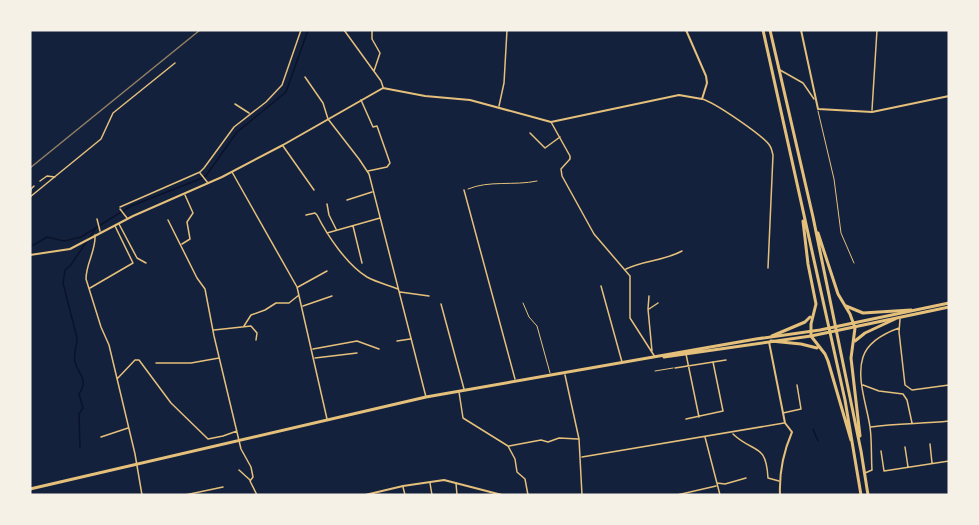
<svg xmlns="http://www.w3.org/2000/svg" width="979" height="525" font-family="'Roboto Condensed',sans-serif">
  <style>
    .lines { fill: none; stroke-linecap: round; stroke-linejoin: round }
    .stream { stroke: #0b132b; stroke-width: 1.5 }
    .service { stroke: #e5c07b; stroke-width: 1 }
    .minor { stroke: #e5c07b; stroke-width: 1.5 }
    .tertiary { stroke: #e5c07b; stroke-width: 2 }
    .primary { stroke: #e5c07b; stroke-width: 3 }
    .trunk { stroke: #e5c07b; stroke-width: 3 }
    .rail { stroke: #918062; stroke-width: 1.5 }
  </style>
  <rect width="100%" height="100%" fill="#14213d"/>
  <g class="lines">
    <path class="stream" d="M30,247L47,237L64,241L81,237L131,206L205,177L237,132L286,92L308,30
      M813,429L818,441
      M80,448L79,414L83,408L79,394C89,379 79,376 75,362C73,355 77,346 77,338L63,283L65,270L70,266L96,228"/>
    <path class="service" d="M818,111L834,179L841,233L854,263
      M468,189C489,180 514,186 537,181
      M523,303L529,317L537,326L550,373
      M655,371L673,368"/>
    <path class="minor" d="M344,30L381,81L383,87
      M372,30V39L380,53L374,71
      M780,70L803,83L814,99
      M305,77L323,103L328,119L359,159L369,174L426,397
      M702,99C714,102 764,136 770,146C772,149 772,152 773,155L768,268
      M361,100L373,127L377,126L390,163L387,167L368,171
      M235,104L249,113
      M499,106L504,83L507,30
      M872,110L877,30
      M551,122L570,156V159L561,169L562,176L594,234L630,276V318L655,357
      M530,133L545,148L560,137
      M283,146L314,190
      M232,172L297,287L327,419
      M200,173L208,183
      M40,181L47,176L55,177
      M464,190L515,379
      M30,196L31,189L34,186
      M30,197L101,139L113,113L175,63
      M347,200L372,192
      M327,204L329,215L336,229
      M120,207L200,172L204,168L234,127L266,102L282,85L301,30
      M120,209L127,218
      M306,215L315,213L317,215C327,235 347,265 367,277C376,282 388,285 398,289
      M97,219L100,231
      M168,220L197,278L205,289L214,336L241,449L251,467L253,477L250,481L257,495
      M119,224L137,258L146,263
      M353,226L362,263
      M327,233L380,218
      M95,235C96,251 86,263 86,279L101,327L109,345L135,454L142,495
      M182,244L190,239L187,222L193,213L185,195
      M626,269C644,260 664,261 682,251
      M601,286L622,362
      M298,287L327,271
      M90,288L133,263L115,226
      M400,292L429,296
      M649,296L648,309L652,351
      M441,304L464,389
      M303,306L332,296
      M649,309L658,303
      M900,319L899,332L905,385L912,390L949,385
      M244,326L251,315L265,310L276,303H289L299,295
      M214,330L251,326L257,333L256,340
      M397,341L410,339
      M313,349L357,341L379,349
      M686,354L699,417
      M315,358L357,353
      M156,363H191L219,358
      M675,368L726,360
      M565,375L579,439L582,495
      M117,379L135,360H139L171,403L208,439L223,436L237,431
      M863,385L879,391L903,394L907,400L912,423
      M459,392L463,418L508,446L515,459L517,472L525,479L528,495
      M783,413L801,409L797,385
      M686,419L723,411L713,362
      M871,427C897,423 922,424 949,421
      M733,434C754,454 766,442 768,478L779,481
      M101,437L128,428
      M705,437L720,495
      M930,444L932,463
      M509,446L541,440L548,442L559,438L578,439
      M905,447L908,467
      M881,451L884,471L949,461
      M582,457L784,423
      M239,470L250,480
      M865,473L872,470C871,456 872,441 870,427C867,406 856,378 863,357C868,342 885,333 899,328
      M430,483L432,495
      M456,483L457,495
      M717,483L725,484L746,478
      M403,487L405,495
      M185,495L223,487
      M677,495L716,486"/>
    <path class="tertiary" d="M801,30L818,109L872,112L949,96
      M30,255L70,249L133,216L222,177L283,145L383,88L425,96L470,100L551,122L679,95L702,99L707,83L706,76L686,30
      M769,342L785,423L792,432C783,453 779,472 780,495
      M365,495L403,486L444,480L502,495"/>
    <path class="primary" d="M664,357L811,336L949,307
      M30,489L426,397L756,339L820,330L949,303"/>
    <path class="trunk" d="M763,30L845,400L861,495
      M770,30L813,217L861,451L868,495
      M803,221L808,264L816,304L811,324V336L825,354L828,361L851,440
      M818,233L838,294L850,314L855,328L851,358L860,436
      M846,306L863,313L911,310
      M772,336L805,322L810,317
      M771,341L801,344L817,348
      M855,341L865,333L895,319"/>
    <path class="rail" d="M30,168L200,30"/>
  </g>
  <rect width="979" height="525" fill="none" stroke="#f6f1e7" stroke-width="63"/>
</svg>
